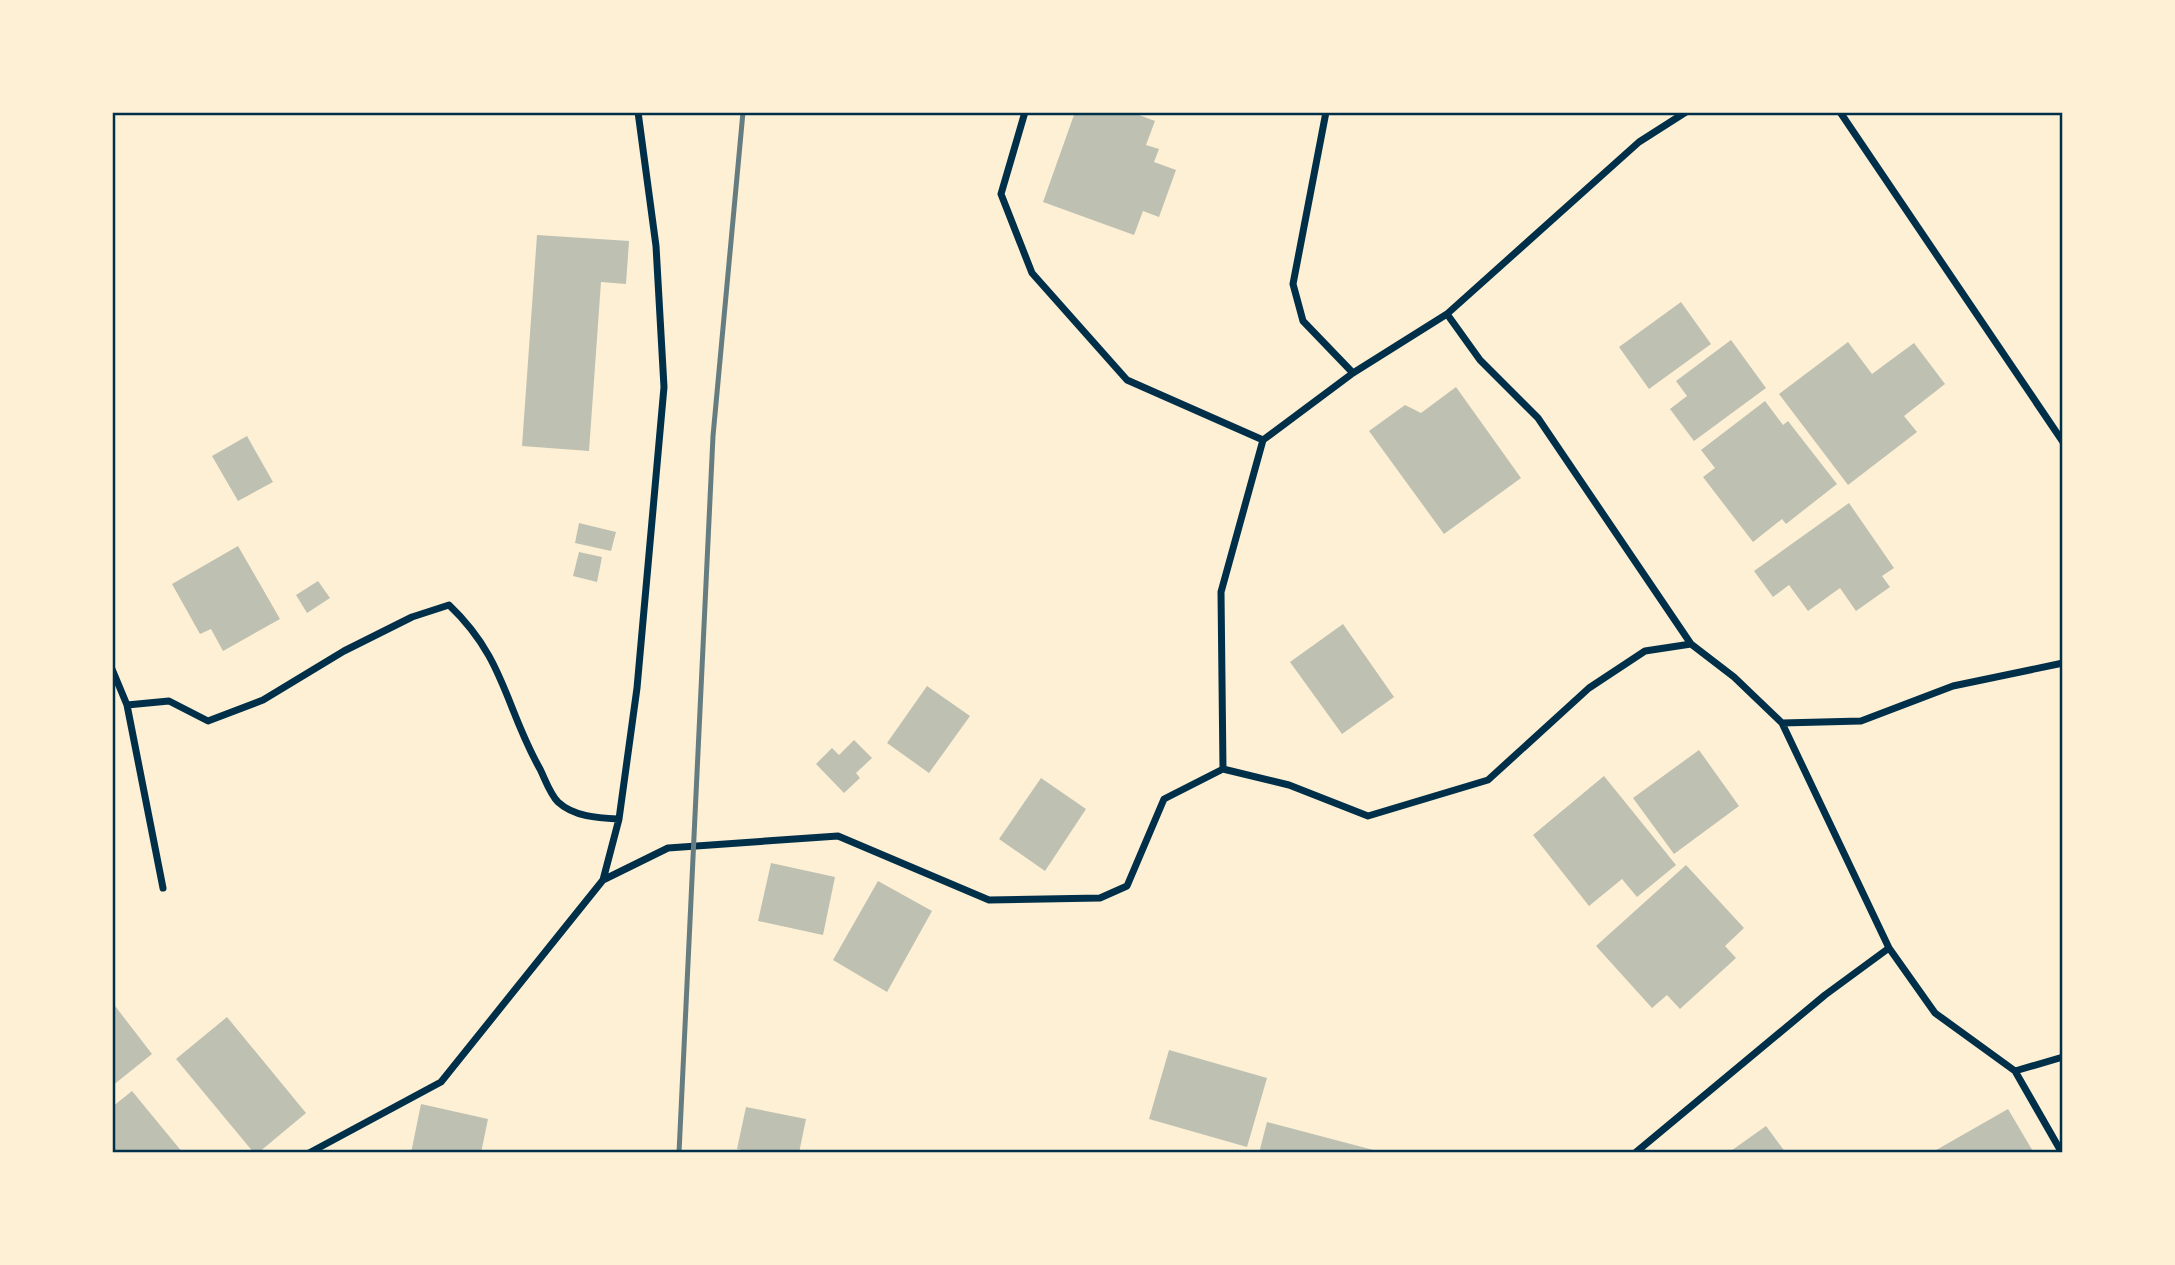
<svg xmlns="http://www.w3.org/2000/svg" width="2175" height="1265" font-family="'Titillium Web',sans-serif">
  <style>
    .building { fill: #bec0b2 }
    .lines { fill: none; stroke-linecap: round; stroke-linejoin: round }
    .minor { stroke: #003049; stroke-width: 7 }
    .rail { stroke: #657d81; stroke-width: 5 }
    .neatline { fill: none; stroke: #003049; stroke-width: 2.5 }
  </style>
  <rect width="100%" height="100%" fill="#fdf0d5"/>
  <path class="building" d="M1075,112H1131L1155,121L1146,145L1159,149L1154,162L1176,170L1159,217L1143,211L1134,235L1043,202Z
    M537,235L629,241L626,284L601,282L589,451L522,446Z
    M1681,302L1711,344L1649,389L1619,347Z
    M1731,340L1766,388L1694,441L1670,409L1687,396L1676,381Z
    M1848,342L1872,374L1914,343L1945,384L1904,416L1917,432L1848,485L1779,394Z
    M1456,387L1521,478L1444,534L1369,431L1405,405L1421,413Z
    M1765,401L1783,425L1788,421L1837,484L1786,524L1782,519L1753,542L1703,477L1715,468L1701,450Z
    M247,436L273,482L238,501L212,456Z
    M1849,503L1894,568L1882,576L1890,587L1856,611L1840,588L1808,611L1789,585L1773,597L1754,571Z
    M579,523L616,532L611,551L575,543Z
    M238,546L280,619L223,651L211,629L200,634L172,584Z
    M579,552L602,557L597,582L573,576Z
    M318,581L330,598L307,613L296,595Z
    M1343,624L1394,697L1342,734L1290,662Z
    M927,686L970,716L929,773L887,743Z
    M854,740L872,758L856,773L860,778L844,793L816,764L832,748L839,755Z
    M1699,750L1739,806L1674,854L1633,798Z
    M1604,776L1676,865L1637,897L1622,879L1589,906L1533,835Z
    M1041,778L1086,809L1045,871L999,839Z
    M771,863L835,877L823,935L758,921Z
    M1686,865L1744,928L1725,946L1736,958L1680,1009L1667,995L1652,1008L1596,946Z
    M878,881L932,911L887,992L833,960Z
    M112,1002L152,1054L112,1086Z
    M227,1017L306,1113L258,1153H254L176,1059Z
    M1169,1050L1267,1078L1247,1147L1149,1119Z
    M132,1091L183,1153H112V1107Z
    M421,1104L488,1119L481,1153H411Z
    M746,1107L806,1119L799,1153H758L737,1149Z
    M2008,1109L2034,1153H1931Z
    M1267,1122L1381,1152V1153H1259Z
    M1766,1126L1786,1153H1728Z"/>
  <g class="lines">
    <path class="minor" d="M1025,112L1001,194L1032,273L1127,380L1263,440L1353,373L1447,314L1639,142L1686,112
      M1326,112L1293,284L1303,321L1353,373
      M1840,112L2063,442
      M1447,314L1480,360L1538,418L1691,644
      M112,669L127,705L163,888
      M127,705L169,701L208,721L263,700L344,651L412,617L449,605C505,658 505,707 540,769C545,779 550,794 558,802C574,817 599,818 619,819
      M1782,723L1861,721L1953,686L2063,663
      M1223,769L1221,592L1263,440
      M603,880L668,848L838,836L989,900L1100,898L1127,886L1164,799L1223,769L1289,785L1368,816L1488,780L1589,688L1645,651L1691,644L1734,677L1782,723L1889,948L1935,1013L2015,1071L2062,1153
      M2015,1071L2063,1057
      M309,1153L441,1082L603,880L619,819L637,688L664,387L656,246L638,112
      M1635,1153L1825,995L1889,948"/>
    <path class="rail" d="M679,1153L713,436L743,112"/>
  </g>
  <rect width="2175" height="1265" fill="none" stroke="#fdf0d5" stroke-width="228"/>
  <rect x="114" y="114" width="1947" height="1037" class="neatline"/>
</svg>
